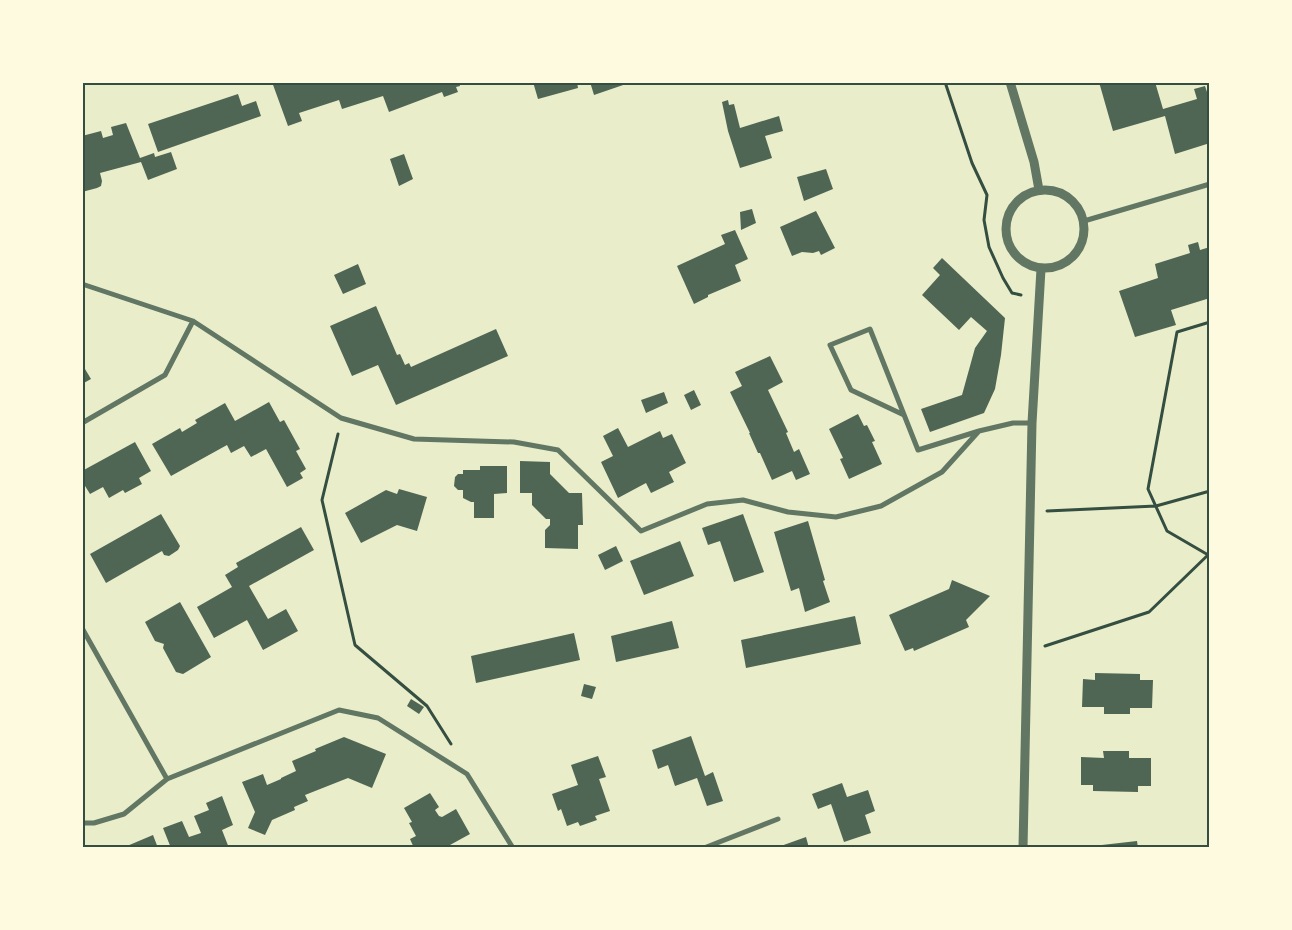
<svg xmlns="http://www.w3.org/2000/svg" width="1292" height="930" font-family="Rubik,sans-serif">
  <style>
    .building { fill: #4f6655 }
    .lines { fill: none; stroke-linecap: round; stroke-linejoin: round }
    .path { stroke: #344e41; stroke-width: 3 }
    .minor { stroke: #617663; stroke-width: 5 }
    .tertiary { stroke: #617663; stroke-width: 9 }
    .neatline { fill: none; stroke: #344e41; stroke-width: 2 }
  </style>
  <rect width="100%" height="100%" fill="#e9edc9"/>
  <path class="building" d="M272,82H459L460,86L456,87L458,92L444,97L442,92L389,112L383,96L342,109L339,100L299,113L302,121L288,126Z
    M533,82H577L578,88L538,99Z
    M590,82H629V83L594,95Z
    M1099,82H1155L1163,109L1197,99L1194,89L1205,86L1208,95H1210V143L1175,154L1165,116L1113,131Z
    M238,94L242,106L256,101L261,116L158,152L148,124Z
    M728,100L729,105L734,104L740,128L779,116L783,131L765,136L772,158L740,168L728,131L722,102Z
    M126,123L140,158L154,153L155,157L171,152L177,169L148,180L141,162L100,173L102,181L101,186L97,188L82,192V136L101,131L103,138L113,135L111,127Z
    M404,154L413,179L399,186L390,159Z
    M826,169L833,189L804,201L797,177Z
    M752,209L756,223L741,230L740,212Z
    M816,211L835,248L821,255L819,251L813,253L802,252L792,256L780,227Z
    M735,230L748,259L735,265L741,281L708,295V297L694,304L677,266L725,244L721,235Z
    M1198,242L1200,250L1210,247V298L1171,310L1176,325L1135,337L1119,291L1158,278L1155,264L1190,253L1188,245Z
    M942,258L1005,318L1001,355L995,389L984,413L930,432L921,409L962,395L975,348L987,331L971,317L959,330L922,295L940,275L933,268Z
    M358,264L366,284L343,294L334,275Z
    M376,306L397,355L400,354L405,365L409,363L411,367L496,329L508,356L396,405L378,365L352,376L330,326Z
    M770,356L783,382L768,390L788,432L786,433L794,452L799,449L810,474L796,480L792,471L772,480L760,453H758L749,433H750L730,392L742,386L735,372Z
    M82,364L91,379L82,384Z
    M694,390L701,405L691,410L684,395Z
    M664,392L668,403L646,413L641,400Z
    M269,402L280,422L284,420L300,449L296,451L306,469L300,473L303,478L287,487L266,449L251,457L244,446L231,453L227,445L171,476L152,444L180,428L182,432L197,423L195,420L225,403L235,421Z
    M858,414L864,426L867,425L875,441L872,442L882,464L849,479L840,459L843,458L829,429Z
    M618,428L628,447L660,431L663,438L672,434L686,463L669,472L674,482L651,493L646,483L618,498L601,462L613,456L603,436Z
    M135,442L151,471L139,478L142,484L125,493L123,490L109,498L103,487L90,494L82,481V471Z
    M520,461L550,462V474L569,493H582L583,525H578V549L545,548V530L550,525V519H546L532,505V493H520Z
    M480,466H507V493L494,494V518H474V502H471L463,498V490H458L454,486L455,477L458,474H463V470H480Z
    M399,489L427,497L417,531L397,525L361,543L345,513L386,490L397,494Z
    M161,514L180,546L178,550L169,556L164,555L162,551L106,583L90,554Z
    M743,514L764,572L734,582L720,541L708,545L702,528Z
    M808,521L825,580L823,581L830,602L805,612L799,588L791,591L774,532Z
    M301,527L314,550L249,586L268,619L286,609L298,631L263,650L247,620L214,638L197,607L232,587L225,575L238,567L236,563Z
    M680,541L694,576L644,595L630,561Z
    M616,546L623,561L605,570L598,555Z
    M952,580L990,596L966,620L969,627L914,651L913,648L905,651L889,615L949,589Z
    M180,602L211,657L183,674L176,672L163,648L164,644L155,641L145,622Z
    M855,616L861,644L746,668L741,640Z
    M672,621L679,648L616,662L611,636Z
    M574,633L580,660L476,683L471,656Z
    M1095,673L1140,674V680H1153L1152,708H1130V714H1104V707H1082L1083,679L1095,680Z
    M584,684L596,687L592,699L581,696Z
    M411,699L424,707L419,714L407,706Z
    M691,736L705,776L713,772L723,801L707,806L697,778L675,786L668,765L658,769L652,750Z
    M344,737L386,754L372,788L348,778L305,795L308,801L294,807L295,810L272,820L265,835L248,828L255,812L242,782L263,774L267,785L281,779V778L296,771L292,761L316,751L315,749Z
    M1103,751H1129V758H1151V786H1138V792L1093,791V785H1081V757L1104,758Z
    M598,756L606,777L599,779L610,811L595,816L597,820L580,826L578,822L567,826L561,809L558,811L552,794L578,785L571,765Z
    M842,783L847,797L868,790L875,811L865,815L871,833L844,842L831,804L818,809L812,794Z
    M430,793L439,807L435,810L439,816L442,817L456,809L470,834L450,845L452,848H414L410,839L416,836L409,823L412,822L404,808Z
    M222,796L233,825L222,830L229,848H171L163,828L182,821L189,837L201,833L194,816L209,810L206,803Z
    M153,835L158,848H127V846Z
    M806,837L809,848H778V847Z
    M1137,841L1138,848H1094L1093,846Z"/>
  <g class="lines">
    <path class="path" d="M945,82L972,163L987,195L984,220L989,247L1003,278L1012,293L1021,295
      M1210,322L1177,332L1148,489L1167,531L1210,556
      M338,434L322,500L355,645L427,706L451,744
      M1047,511L1156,506L1210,491
      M1045,646L1149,612L1210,553"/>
    <path class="minor" d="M1084,221L1210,184
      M82,284L193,321L341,418L414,439L514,442L558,450L641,531L707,504L743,500L788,512L836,517L881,506L942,472L979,431L1013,423H1032
      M904,415L851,390L830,345L870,329L918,450L979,431
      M82,423L165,375L193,321
      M82,628L167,779
      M82,823H94L124,814L167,779L339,710L378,718L467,774L513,848
      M704,848L778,819"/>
    <path class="tertiary" d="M1010,82L1034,162L1039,190
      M1006 229a39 39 0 1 1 78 0a39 39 0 1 1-78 0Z
      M1023,848L1032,423L1041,269"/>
  </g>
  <rect width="1292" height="930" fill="none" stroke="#fefae0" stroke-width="168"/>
  <rect x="84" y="84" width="1124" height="762" class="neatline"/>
</svg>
